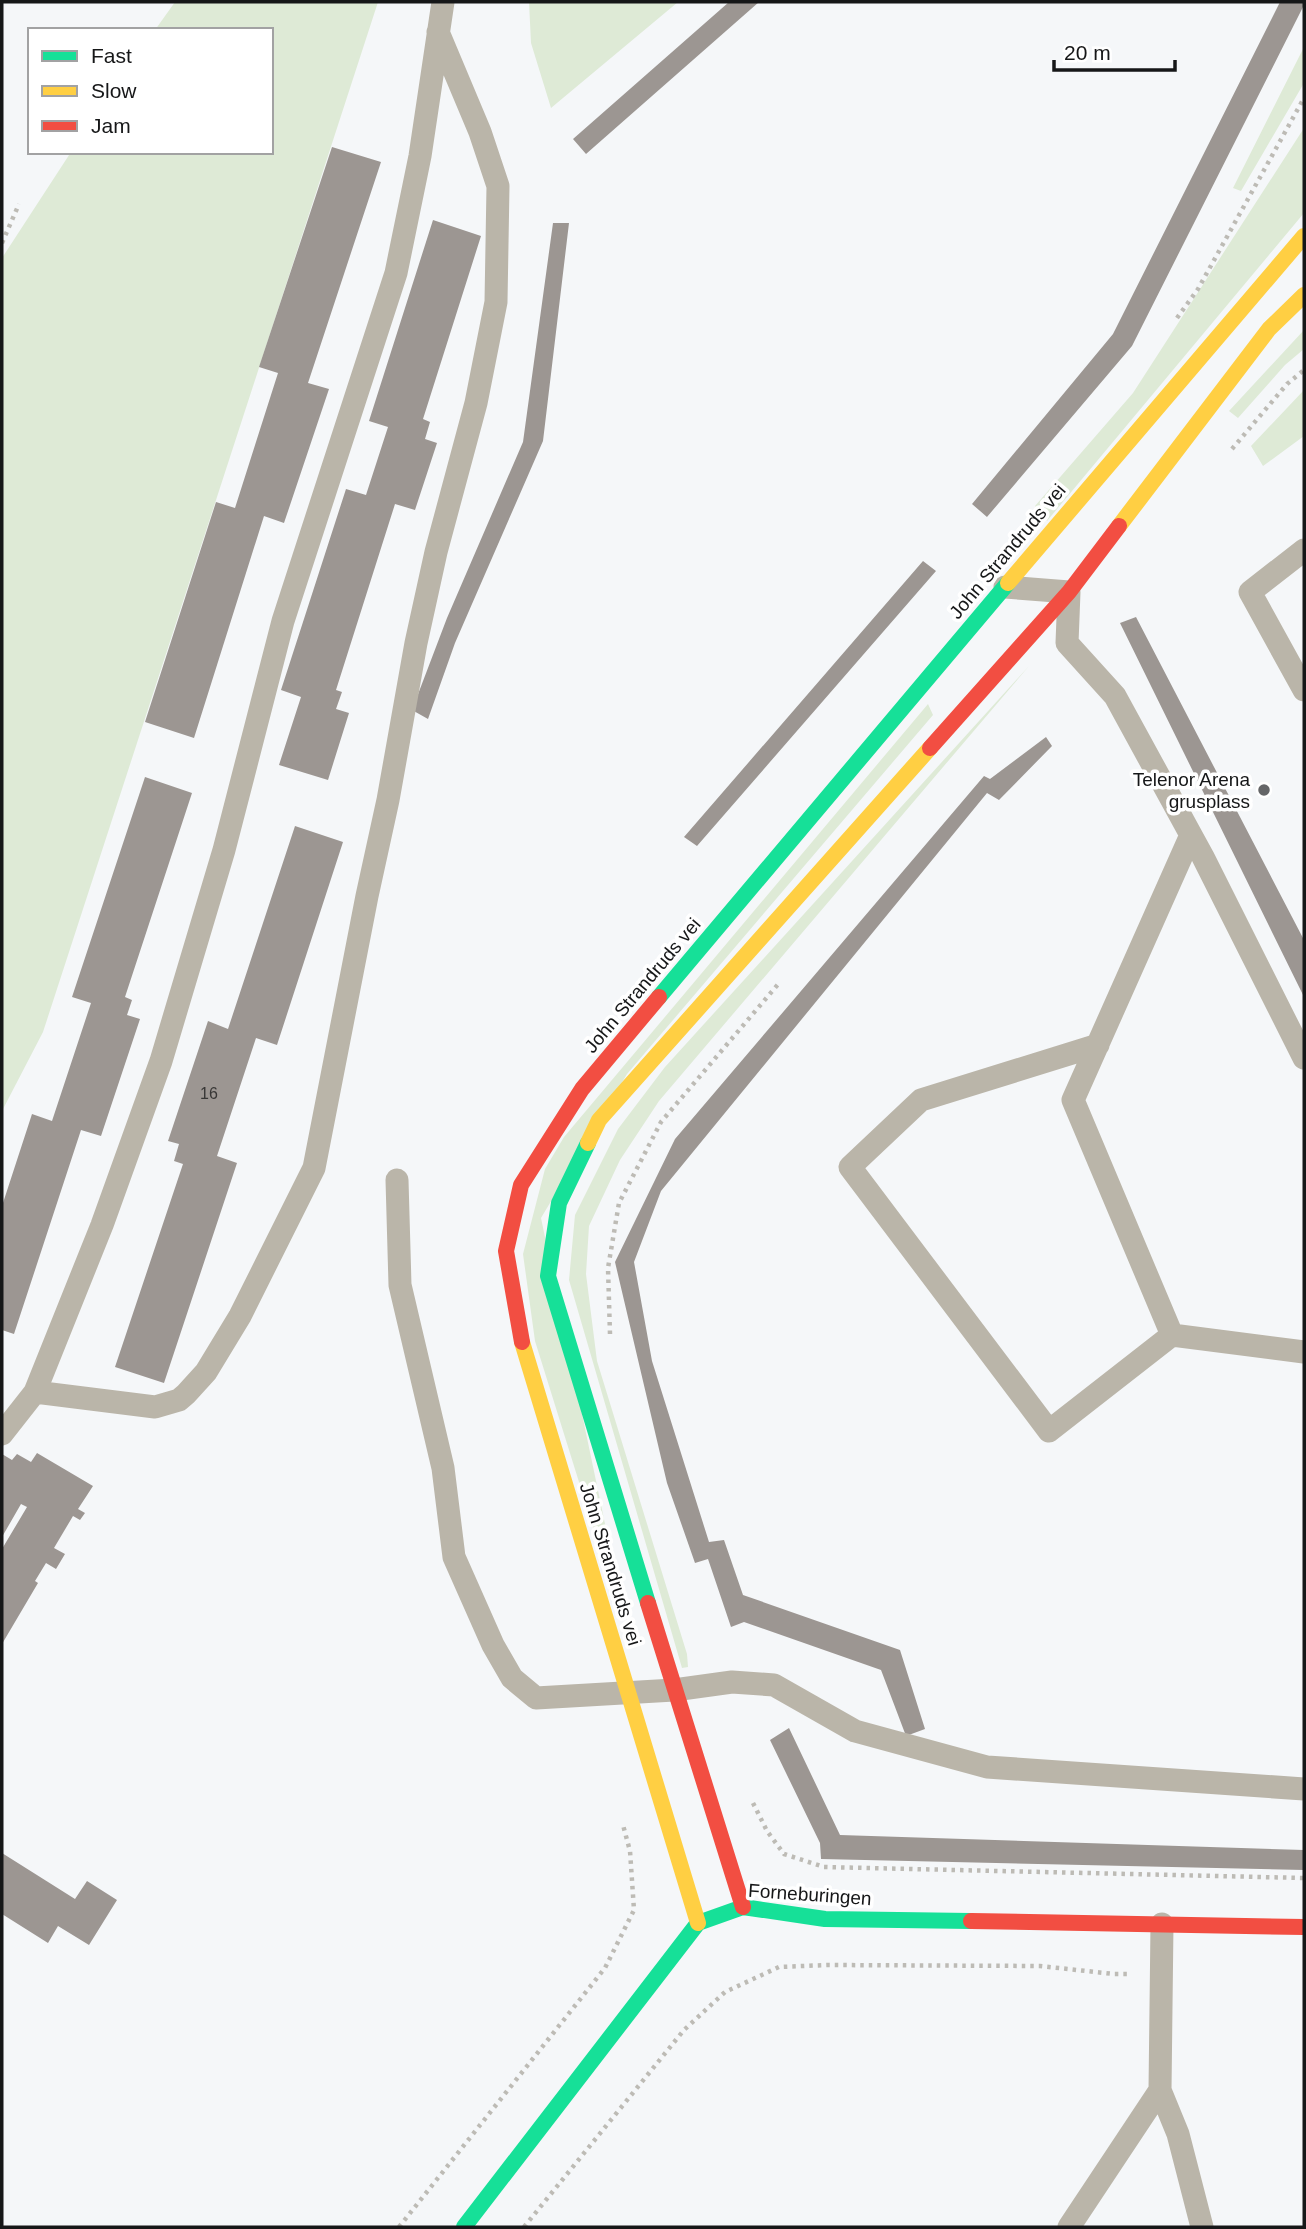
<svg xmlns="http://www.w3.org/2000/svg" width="1306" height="2229" font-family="Arial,sans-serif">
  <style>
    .green { fill: #deead6 }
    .building { fill: #9c9692 }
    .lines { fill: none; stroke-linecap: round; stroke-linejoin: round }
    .path { stroke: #bdbbb5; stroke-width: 4.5; stroke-dasharray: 3.5 5; stroke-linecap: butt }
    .lane { stroke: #bab5a9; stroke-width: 23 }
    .fast { stroke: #16e098; stroke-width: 16 }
    .slow { stroke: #ffcf43; stroke-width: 16 }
    .jam { stroke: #f24e42; stroke-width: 16 }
    .poi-dot { fill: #646567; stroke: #fff; stroke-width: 2.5 }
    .labels { text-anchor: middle; stroke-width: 7; stroke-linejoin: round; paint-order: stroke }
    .number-label { font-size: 16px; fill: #383736 }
    .street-label { font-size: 19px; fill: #161718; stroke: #fff }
    .poi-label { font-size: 19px; fill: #161718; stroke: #fff; text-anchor: end }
  </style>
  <rect width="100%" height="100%" fill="#f5f7f9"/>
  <path class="green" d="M175,2H378L43,1032L2,1111V258L71,152H271V30H155Z
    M529,2H678L551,108L531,43Z
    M1304,47V83L1241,191L1233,188Z
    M1304,128V213L1047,521L1035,506L1133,393Z
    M1304,330V349L1285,365L1238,418L1229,411Z
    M1304,390V436L1263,466L1251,446Z
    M1029,666L659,1101L620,1160L589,1226L586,1274L597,1361L687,1654L688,1667L682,1668L569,1280L575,1215L618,1129L665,1067Z
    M928,704L933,715L627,1074L541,1218L618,1586V1607L535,1341L523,1254L545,1169L564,1137Z"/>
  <path class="building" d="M729,2H759L586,154L573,139Z
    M1280,2H1304V5L1132,346L987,517L972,504L1113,334Z
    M332,147L381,162L308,383L329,389L284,523L264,516L194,738L145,722L216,502L235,508L278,373L259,367Z
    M433,220L481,236L423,419L430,422L425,439L437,443L415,510L395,504L336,690L342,692L336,709L349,713L328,780L279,765L301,697L281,690L346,489L366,495L388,427L369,421Z
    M553,223H569L543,441L455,643L428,719L412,710L447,618L523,442Z
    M923,561L936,571L697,846L684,837Z
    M1136,617L1304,940V997L1120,623Z
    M1046,737L1052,746L999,800L987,793L661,1191L634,1262L652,1361L709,1542L724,1540L743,1595L900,1650L925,1729L906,1736L881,1670L744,1622L731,1627L708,1559L695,1563L667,1483L615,1262L675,1139L984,776L990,779Z
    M145,777L192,793L125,997L132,1000L127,1015L140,1019L101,1136L81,1130L14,1334L2,1330V1206L32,1114L52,1121L91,1003L72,997Z
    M295,826L343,842L277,1045L256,1038L217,1156L237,1163L164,1383L115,1367L183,1164L174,1161L179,1144L168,1141L208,1021L228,1029Z
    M37,1453L93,1486L78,1509L85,1513L80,1520L73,1516L54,1548L65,1554L56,1569L46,1563L35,1581L38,1583L2,1644V1549L27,1507L21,1504L2,1537V1454L12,1460L17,1454L31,1462Z
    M789,1728L840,1835L1304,1850V1870L821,1859L820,1843L770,1740Z
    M2,1853L75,1899L87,1881L117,1900L89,1945L58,1926L48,1943L2,1914Z"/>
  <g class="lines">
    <path class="path" d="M2,243L19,204
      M1177,318L1198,289L1304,98
      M1232,449L1287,384L1304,370
      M610,1334L608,1268L619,1203L661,1122L780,982
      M753,1803L767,1831L784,1854L824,1867L1304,1878
      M399,2227L605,1968L634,1910L630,1851L623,1825
      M524,2227L684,2030L725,1992L779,1967L828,1965L1040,1966L1114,1974H1129"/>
    <path class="lane" d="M1304,550L1250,592L1304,690
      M1005,587L1069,592L1067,643L1115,696L1203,857L1304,1058
      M1191,835L1073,1100L1172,1335L1304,1352
      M1098,1045L921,1100L850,1167L1049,1431L1172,1335
      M397,1180L400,1285L443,1468L454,1557L493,1645L512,1678L536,1698L674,1690L732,1682L774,1685L855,1731L987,1767L1304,1789
      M35,1392L155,1407L179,1400L186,1394L206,1372L240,1316L314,1168L367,896L388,800L416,643L436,552L476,403L496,302L498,186L480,132L438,32
      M2,1434L35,1392L102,1225L161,1061L224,850L283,621L396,273L420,156L443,2
      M1162,1924L1160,2090L1178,2134L1202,2227
      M1069,2227L1160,2090"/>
    <path class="fast" d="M659,997L1008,583
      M588,1143L559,1203L548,1276L648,1603
      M464,2227L698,1923L743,1907L825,1919L971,1921"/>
    <path class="slow" d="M1119,526L1269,329L1304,295
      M1008,583L1304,236
      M588,1143L599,1120L930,748
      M522,1342L698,1923"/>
    <path class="jam" d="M930,748L1069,592L1119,526
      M522,1342L506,1251L521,1185L582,1089L659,997
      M648,1603L743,1907
      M971,1921L1304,1927"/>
  </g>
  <circle class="poi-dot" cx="1264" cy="790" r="7"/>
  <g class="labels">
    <g class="number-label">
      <text x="209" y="1099">16</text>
    </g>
    <g class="street-label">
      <text transform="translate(1007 551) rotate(-50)" y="7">John Strandruds vei</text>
      <text transform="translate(642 985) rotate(-50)" y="7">John Strandruds vei</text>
      <text transform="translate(611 1564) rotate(73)" y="7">John Strandruds vei</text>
      <text transform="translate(810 1894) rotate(4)" y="7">Forneburingen</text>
    </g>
    <g class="poi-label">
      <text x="1250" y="786">Telenor Arena<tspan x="1250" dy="22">grusplass</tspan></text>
    </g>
  </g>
  <rect width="1306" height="2229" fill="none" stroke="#161718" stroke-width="7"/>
  <rect x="28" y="28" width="245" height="126" fill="#ffffff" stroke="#a2a2a3" stroke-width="2"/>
  <rect x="42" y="51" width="35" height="10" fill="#16e098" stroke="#a2a2a3" stroke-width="2"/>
  <text x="91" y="63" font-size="21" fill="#161718">Fast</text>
  <rect x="42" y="86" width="35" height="10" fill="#ffcf43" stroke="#a2a2a3" stroke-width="2"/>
  <text x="91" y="98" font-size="21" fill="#161718">Slow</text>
  <rect x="42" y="121" width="35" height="10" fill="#f24e42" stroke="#a2a2a3" stroke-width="2"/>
  <text x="91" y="133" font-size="21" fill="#161718">Jam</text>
  <path d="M1054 60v10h121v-10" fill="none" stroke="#161718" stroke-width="3.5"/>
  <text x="1064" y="60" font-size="21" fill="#161718" stroke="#ffffff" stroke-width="5" paint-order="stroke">20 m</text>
</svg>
